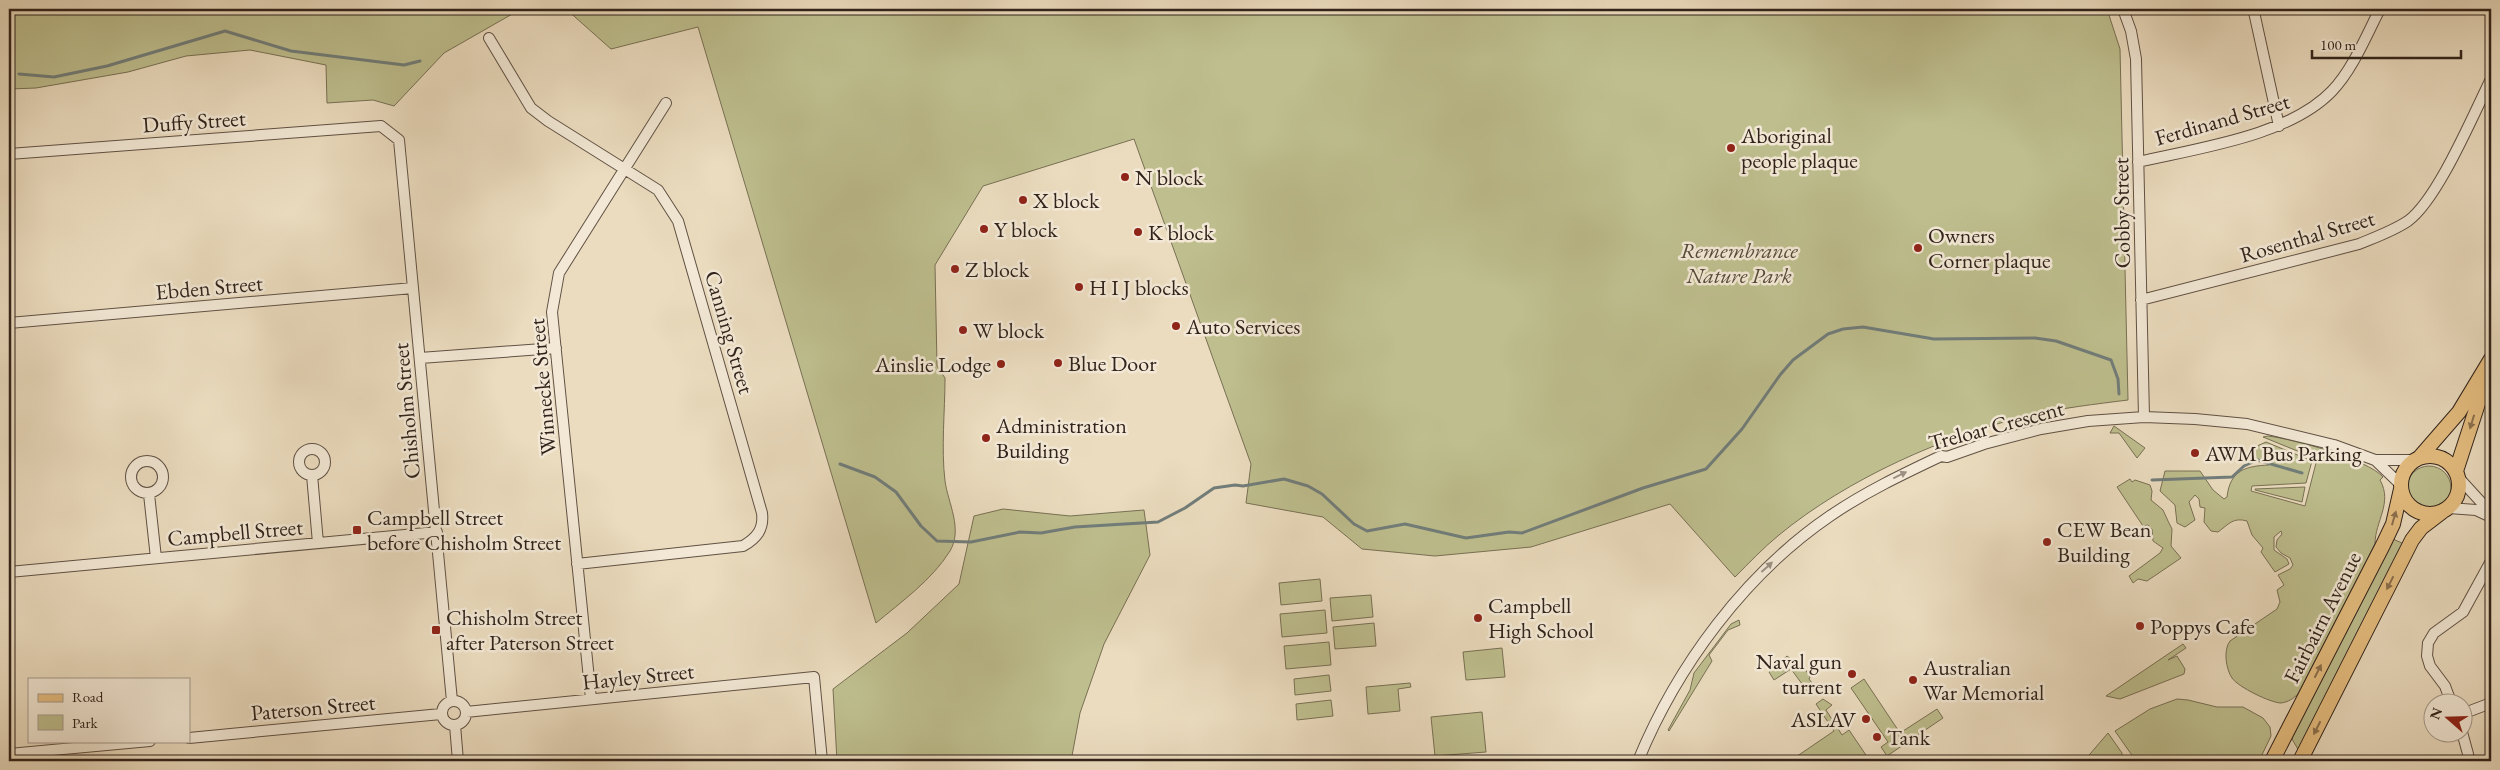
<svg xmlns="http://www.w3.org/2000/svg" width="2500" height="770" font-family="'EB Garamond',serif">
  <style>
    .green { fill: #bebe8e; stroke: #787054 }
    .lines { fill: none; stroke-linecap: round; stroke-linejoin: round }
    .stream { stroke: #717d7a; stroke-width: 3 }
    .minor-casing { stroke: #605144; stroke-width: 12 }
    .major-casing { stroke: #31231b; stroke-width: 16 }
    .minor { stroke: #f2e8d5; stroke-width: 10 }
    .major { stroke: #e6be80; stroke-width: 14 }
    .oneway { fill: #8c704e }
    .oneway2 { fill: #9b8f81 }
    .poi-dot { fill: #8f2418; stroke: #f2e8d5; stroke-width: 2 }
    .labels { text-anchor: middle; stroke-width: 5; stroke-linejoin: round; paint-order: stroke }
    .street-label { font-size: 22px; fill: #31231b; stroke: #f2e8d5 }
    .poi-label { font-size: 22px; fill: #31231b; stroke: #f2e8d5; text-anchor: start }
    .park-label { font-size: 22px; font-style: italic; fill: #544a38; stroke: #f2e8d5 }
  </style>
  <rect width="100%" height="100%" fill="#ebdcbf"/>
  <filter id="stains"><feTurbulence type="fractalNoise" baseFrequency=".004" numOctaves="4"/><feColorMatrix values="0 0 0 0 .2 0 0 0 0 .09 0 0 0 0 .02 0 0 0 .5 -.17"/></filter>
  <radialGradient id="worn" r=".72"><stop offset=".6" stop-color="#630" stop-opacity="0"/><stop offset="1" stop-color="#630" stop-opacity=".3"/></radialGradient>
  <path class="green" d="M9,9H521L444,53L394,106L373,100L327,103L326,65L250,50L186,56L128,72L36,88L9,89Z
    M566,9H2107L2120,49L2128,400C2096,404 2062,408 2031,415C1945,435 1847,479 1779,535C1763,548 1749,563 1735,577L1670,504L1531,547L1435,556L1362,549L1323,517L1246,503L1251,464L1134,139L983,186L935,265L937,366L945,378C945,411 941,448 945,481C948,503 963,529 950,551C932,580 901,602 876,623L698,27L611,49Z
    M2114,426L2145,448L2137,458L2119,433H2110Z
    M2268,436C2293,439 2367,459 2383,477L2380,480C2393,503 2375,521 2375,544L2298,694C2293,699 2288,702 2281,703C2271,703 2238,687 2232,678C2226,669 2223,650 2230,641L2277,609L2280,602L2277,590L2284,585L2278,575L2290,569L2293,565L2290,558L2281,553L2276,547L2277,540L2282,534L2281,531L2274,537V550L2287,559L2289,564L2275,572L2261,552L2263,548L2252,535L2247,521C2233,517 2229,524 2218,532L2211,531L2204,522L2205,508L2200,507L2199,499L2195,495L2189,502L2195,520L2185,527L2177,523L2175,505L2160,491L2165,471H2200L2213,490L2224,499L2227,497C2230,470 2246,466 2269,465L2268,462L2258,459L2250,461L2249,457L2255,447L2266,442L2312,461L2306,483L2252,486L2251,491L2305,506L2317,459L2263,437Z
    M2407 488a22 22 0 1 1 44 0a22 22 0 1 1-44 0Z
    M2130,479L2132,482L2135,480L2150,485L2152,491L2151,500L2163,510L2168,521L2172,529L2171,546L2181,558L2147,581L2138,579L2133,583L2129,576L2160,553L2163,548L2153,541L2152,529L2148,525L2143,526L2117,487Z
    M2305,487L2302,502L2255,490V489Z
    M1003,509L1070,516L1144,510L1150,555L1104,644L1080,713L1071,761H837L833,689L907,633L959,584L974,516Z
    M2393,539L2404,544L2299,751L2292,739L2293,736Z
    M1320,579L1322,601L1281,605L1279,583Z
    M1371,595L1373,617L1332,621L1330,598Z
    M1325,610L1327,633L1282,637L1280,614Z
    M1739,620L1740,625L1728,630L1709,655L1712,661L1669,731L1668,730L1690,690L1694,673L1731,624Z
    M1374,623L1376,646L1335,649L1333,627Z
    M1329,642L1331,665L1286,669L1284,646Z
    M2183,644L2186,648L2168,660L2177,656L2185,669L2184,674L2120,699L2106,696Z
    M1502,648L1505,677L1466,680L1463,652Z
    M1787,656L1805,669L1810,677L1809,679L1818,691L1811,696L1791,669L1774,680L1769,672Z
    M1329,675L1331,691L1295,695L1294,679Z
    M1864,679L1900,733L1937,709L1943,718L1887,756L1881,747L1888,742L1851,688Z
    M1410,683L1411,687L1398,689L1400,711L1368,714L1366,687Z
    M1823,699L1832,705L1826,710L1842,735L1849,730L1870,761H1790L1834,731L1816,704Z
    M2177,699L2188,700L2217,707H2243L2263,718L2270,727L2271,736L2259,761H2136L2115,731L2150,709Z
    M1331,700L1333,716L1297,720L1296,704Z
    M1482,712L1486,752L1435,756L1431,717Z
    M2108,733L2122,753V761H2084Z"/>
  <g class="lines">
    <path class="stream" d="M19,74L54,77L107,66L225,31L291,51L404,65L420,61
      M840,464L875,477L896,492L921,526L937,541L971,542L1020,532L1041,533L1075,527L1158,522L1185,508L1214,488L1235,485L1243,486L1284,479L1308,486L1322,494L1354,524L1367,531L1405,524L1466,538L1509,532L1522,533L1643,488L1706,469L1742,429L1780,375L1793,360L1828,334L1843,329L1863,327L1934,339L2035,338L2056,341L2111,360L2118,379L2119,394
      M2152,480L2232,477L2244,466L2257,460L2302,473"/>
    <defs>
      <path id="minor" d="M2123,9L2131,31L2136,59L2144,417
        M2254,12L2279,126
        M489,38L531,108L548,121L658,190L678,221L762,513C764,529 757,538 743,546L577,564
        M9,154L381,126L399,140L452,701
        M2138,162C2198,148 2289,136 2332,91C2353,69 2366,36 2380,9
        M2141,300L2359,244C2376,237 2393,231 2408,221C2438,199 2473,115 2491,79
        M9,323L413,288
        M420,358L556,348
        M299 462a13 13 0 1 1 26 0a13 13 0 1 1-26 0Z
        M2375,460L2400,484
        M131 477a16 16 0 1 1 32 0a16 16 0 1 1-32 0Z
        M312,475L318,543
        M2459,478L2491,513
        M149,494L156,558
        M2449,508L2476,510L2491,517
        M9,572L437,532
        M591,699L552,312L559,273L666,103
        M442 713a12 12 0 1 1 24 0a12 12 0 1 1-24 0Z
        M2451,702L2445,686L2430,666L2427,656L2428,643L2434,633L2463,612L2491,561
        M466,712L814,677L822,761
        M2462,714L2491,703
        M455,725L458,761
        M2462,732L2468,754V761
        M189,738L441,714
        M9,754L150,741
        M1638,761C1677,666 1745,574 1830,516C1865,492 1903,474 1941,456L1947,457L1984,444L2041,429L2088,421L2144,417L2195,419L2247,424L2334,445L2375,460H2414"/>
      <path id="major" d="M2401 485a29 29 0 1 1 58 0a29 29 0 1 1-58 0Z
        M2419,458L2459,412L2491,359
        M2456,471L2485,382
        M2272,761L2383,545L2393,524L2401,489
        M2300,761L2412,540L2421,528L2442,512"/>
    </defs>
    <use href="#minor" class="minor-casing"/>
    <use href="#major" class="major-casing"/>
    <use href="#minor" class="minor"/>
    <use href="#major" class="major"/>
  </g>
  <defs><path id="oneway-solid" d="M-6-.8H1V-3.2L6.5 0L1 3.2V.8H-6Z" transform="scale(1.25)"/></defs>
  <g class="oneway">
    <use href="#oneway-solid" transform="translate(2472 422) rotate(107)"/>
    <use href="#oneway-solid" transform="translate(2394 518) rotate(-74)"/>
    <use href="#oneway-solid" transform="translate(2390 583) rotate(117)"/>
    <use href="#oneway-solid" transform="translate(2318 671) rotate(-63)"/>
    <use href="#oneway-solid" transform="translate(2317 728) rotate(117)"/>
  </g>
  <g class="oneway2">
    <use href="#oneway-solid" transform="translate(1900 475) rotate(-26)"/>
    <use href="#oneway-solid" transform="translate(1767 567) rotate(-42)"/>
  </g>
  <g class="poi-dot">
    <circle cx="1731" cy="148" r="5"/>
    <circle cx="1125" cy="177" r="5"/>
    <circle cx="1023" cy="200" r="5"/>
    <circle cx="984" cy="229" r="5"/>
    <circle cx="1138" cy="232" r="5"/>
    <circle cx="1918" cy="248" r="5"/>
    <circle cx="955" cy="269" r="5"/>
    <circle cx="1079" cy="287" r="5"/>
    <circle cx="1176" cy="326" r="5"/>
    <circle cx="963" cy="330" r="5"/>
    <circle cx="1058" cy="363" r="5"/>
    <circle cx="1001" cy="364" r="5"/>
    <circle cx="986" cy="438" r="5"/>
    <circle cx="2195" cy="453" r="5"/>
    <rect x="352" y="525" width="10" height="10" rx="2.5"/>
    <circle cx="2047" cy="542" r="5"/>
    <circle cx="1478" cy="618" r="5"/>
    <circle cx="2140" cy="626" r="5"/>
    <rect x="431" y="625" width="10" height="10" rx="2.5"/>
    <circle cx="1852" cy="674" r="5"/>
    <circle cx="1913" cy="680" r="5"/>
    <circle cx="1866" cy="719" r="5"/>
    <circle cx="1877" cy="737" r="5"/>
  </g>
  <g class="labels">
    <g class="street-label">
      <text transform="translate(2222 119) rotate(-16)" y="8">Ferdinand Street</text>
      <text transform="translate(194 121) rotate(-4)" y="8">Duffy Street</text>
      <text transform="translate(2121 213) rotate(-91)" y="8">Cobby Street</text>
      <text transform="translate(2307 236) rotate(-16)" y="8">Rosenthal Street</text>
      <text transform="translate(209 287) rotate(-5)" y="8">Ebden Street</text>
      <text transform="translate(730 332) rotate(74)" y="8">Canning Street</text>
      <text transform="translate(542 387) rotate(-95)" y="8">Winnecke Street</text>
      <text transform="translate(406 411) rotate(-95)" y="8">Chisholm Street</text>
      <text transform="translate(1996 425) rotate(-15)" y="8">Treloar Crescent</text>
      <text transform="translate(235 532) rotate(-5)" y="8">Campbell Street</text>
      <text transform="translate(2322 617) rotate(-63)" y="8">Fairbairn Avenue</text>
      <text transform="translate(638 676) rotate(-6)" y="8">Hayley Street</text>
      <text transform="translate(313 707) rotate(-5)" y="8">Paterson Street</text>
    </g>
    <g class="poi-label">
      <text x="1741" y="143">Aboriginal<tspan x="1741" dy="25">people plaque</tspan></text>
      <text x="1135" y="185">N block</text>
      <text x="1033" y="208">X block</text>
      <text x="994" y="237">Y block</text>
      <text x="1148" y="240">K block</text>
      <text x="1928" y="243">Owners<tspan x="1928" dy="25">Corner plaque</tspan></text>
      <text x="965" y="277">Z block</text>
      <text x="1089" y="295">H I J blocks</text>
      <text x="1186" y="334">Auto Services</text>
      <text x="973" y="338">W block</text>
      <text x="1068" y="371">Blue Door</text>
      <text x="991" y="372" text-anchor="end">Ainslie Lodge</text>
      <text x="996" y="433">Administration<tspan x="996" dy="25">Building</tspan></text>
      <text x="2205" y="461">AWM Bus Parking</text>
      <text x="367" y="525">Campbell Street<tspan x="367" dy="25">before Chisholm Street</tspan></text>
      <text x="2057" y="537">CEW Bean<tspan x="2057" dy="25">Building</tspan></text>
      <text x="1488" y="613">Campbell<tspan x="1488" dy="25">High School</tspan></text>
      <text x="446" y="625">Chisholm Street<tspan x="446" dy="25">after Paterson Street</tspan></text>
      <text x="2150" y="634">Poppys Cafe</text>
      <text x="1842" y="669" text-anchor="end">Naval gun<tspan x="1842" dy="25">turrent</tspan></text>
      <text x="1923" y="675">Australian<tspan x="1923" dy="25">War Memorial</tspan></text>
      <text x="1856" y="727" text-anchor="end">ASLAV</text>
      <text x="1887" y="745">Tank</text>
    </g>
    <g class="park-label">
      <text x="1739" y="258">Remembrance<tspan x="1739" dy="25">Nature Park</tspan></text>
    </g>
  </g>
  <rect width="2500" height="770" fill="none" stroke="#ebdcbf" stroke-width="30"/>
  <rect x="10" y="10" width="2480" height="750" fill="none" stroke="#31231b" stroke-width="2.5"/>
  <rect x="15" y="15" width="2470" height="740" fill="none" stroke="#31231b"/>
  <rect x="28" y="678" width="162" height="65" fill="#f2e8d5" stroke="#a5998b"/>
  <rect x="38" y="694" width="25" height="8" fill="#e6be80" stroke="#a5998b"/>
  <text x="72" y="702" font-size="15" fill="#31231b">Road</text>
  <rect x="38" y="715" width="25" height="15" fill="#bebe8e" stroke="#a5998b"/>
  <text x="72" y="728" font-size="15" fill="#31231b">Park</text>
  <g transform="translate(2448 718) rotate(290)"><circle r="24" fill="#f2e8d5" stroke="#a5998b"/>
  <path d="M0-4L9 19L0 12L-9 19Z" fill="#8f2418"/>
  <text y="-8" font-size="14" font-weight="bold" text-anchor="middle" fill="#31231b">N</text>
  </g>
  <path d="M2312 50v8h149v-8" fill="none" stroke="#31231b" stroke-width="2.5"/>
  <text x="2320" y="50" font-size="15" fill="#31231b" stroke="#f2e8d5" stroke-width="4" paint-order="stroke">100 m</text>
  <rect width="100%" height="100%" filter="url(#stains)"/>
  <rect width="100%" height="100%" fill="url(#worn)"/>
</svg>
